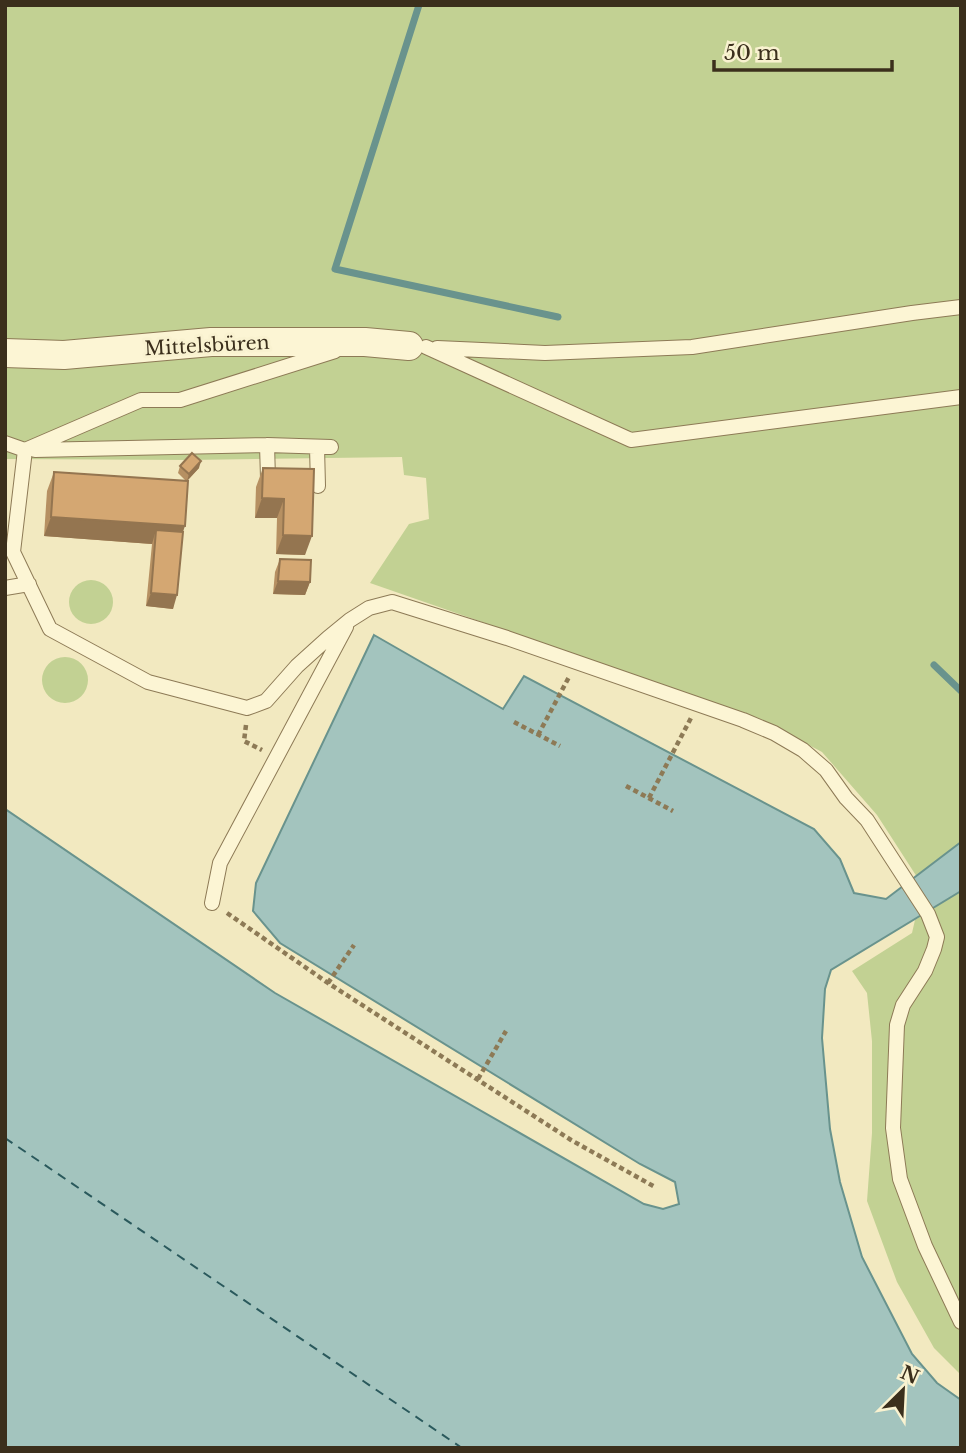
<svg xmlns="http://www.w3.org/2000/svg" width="966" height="1453" font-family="'Libre Baskerville',serif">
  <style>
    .green { fill: #c2d193 }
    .water { fill: #a3c4be; stroke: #69938d; stroke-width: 2 }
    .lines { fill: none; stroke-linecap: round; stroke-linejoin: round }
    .stream { stroke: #69938d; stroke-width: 7 }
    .ferry { stroke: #2a595c; stroke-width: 2; stroke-dasharray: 9 7; stroke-linecap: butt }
    .service-casing { stroke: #8d7a56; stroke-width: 16 }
    .minor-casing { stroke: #8d7a56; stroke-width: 30 }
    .path { stroke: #8d7a56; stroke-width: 4.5; stroke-dasharray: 5 3.5; stroke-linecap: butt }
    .service { stroke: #fcf5d4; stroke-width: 14 }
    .minor { stroke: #fcf5d4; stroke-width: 28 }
    .wall { fill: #b69062 }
    .shaded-wall { fill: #947550 }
    .building { fill: #d4a772; stroke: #947550; stroke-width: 2 }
    .labels { text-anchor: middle; stroke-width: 6; stroke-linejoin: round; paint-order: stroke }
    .street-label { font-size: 19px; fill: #3b2f1c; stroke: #f9f2d0 }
  </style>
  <rect width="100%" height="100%" fill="#f2e9c0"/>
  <path class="green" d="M5,5H961V842L917,877L877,815L822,752L758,718L370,583L409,524L429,519L426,478L404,475L402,457L190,460L5,459Z
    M69 602a22 22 0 1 1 44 0a22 22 0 1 1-44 0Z
    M42 680a23 23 0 1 1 46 0a23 23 0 1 1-46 0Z
    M961,891V1375L934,1348L897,1282L867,1201L872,1133V1041L867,993L852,971L912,933L915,920Z"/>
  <path class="water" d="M374,635L503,709L524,676L814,829L840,859L854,893L886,899L961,842V891L831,970L825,989L822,1038L830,1129L840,1182L862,1257L912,1354L937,1383L961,1400V1448H5V809L275,993L644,1204L663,1209L679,1204L675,1182L640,1164L280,943L253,911L256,883Z"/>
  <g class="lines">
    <path class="stream" d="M419,5L335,269L558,317
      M934,665L961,691"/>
    <path class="ferry" d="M5,1138L462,1448"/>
    <defs>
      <path id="service" d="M426,347L631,440L961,397
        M437,348L545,353L692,347L912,313L961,307
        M5,443L25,450L141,400H180L335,351
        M267,445L268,478
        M317,447L318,486
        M25,450L13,552L50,629L148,682L247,708L266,701L297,666L328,638L350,620L369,608L392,602L507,638L743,720L774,733L803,750L826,770L846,798L867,820L928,914L937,937L934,949L925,971L903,1005L897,1025L893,1128L900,1179L925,1246L961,1322
        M35,450L267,445L331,447
        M5,588L29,584
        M212,903L220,863L346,627"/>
      <path id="minor" d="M5,353L64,355L211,342H365L409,346"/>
    </defs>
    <use href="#service" class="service-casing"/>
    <use href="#minor" class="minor-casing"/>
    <path class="path" d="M514,722L560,746
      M246,725L244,741L262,750
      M538,735L569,677
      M626,786L673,811
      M649,798L691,718
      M227,913L328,983L571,1140L655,1187
      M328,983L354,945
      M478,1079L506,1031"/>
    <use href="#service" class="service"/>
    <use href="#minor" class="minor"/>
  </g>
  <path class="wall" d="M180,466L199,468L187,481L183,532L173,609L146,606L152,544L44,536L47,491L54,472L186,481L178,473Z
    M263,468L314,469L305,555L276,554L277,518H255L256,487Z
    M280,559L310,582L305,595L273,594L275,572Z"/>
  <path class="shaded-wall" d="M201,461L199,468L187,481L189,474Z
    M262,498L284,499L277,518H255Z
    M51,517L185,526L178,546L156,530L152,544L44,536Z
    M283,535L312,536L305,555L276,554Z
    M278,581L310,582L305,595L273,594Z
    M151,593L177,595L173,609L146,606Z"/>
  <path class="building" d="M192,453L201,461L189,474L180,466Z
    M263,468L314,469L312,536L283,535L284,499L262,498Z
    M54,472L188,481L185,526L51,517Z
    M156,530L183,532L177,595L151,593Z
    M280,559L311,560L310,582L278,581Z"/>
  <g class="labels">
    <g class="street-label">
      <text transform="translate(207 345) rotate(-3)" y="7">Mittelsbüren</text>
    </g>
  </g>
  <rect width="966" height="1453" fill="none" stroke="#3b2f1c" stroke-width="14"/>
  <g transform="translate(903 1390) rotate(24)" stroke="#f9f2d0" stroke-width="5" paint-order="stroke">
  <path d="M0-5L12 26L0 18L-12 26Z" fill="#3b2f1c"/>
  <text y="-10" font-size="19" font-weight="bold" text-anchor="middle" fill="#3b2f1c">N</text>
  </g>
  <path d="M714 60v10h178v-10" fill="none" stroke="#3b2f1c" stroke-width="3.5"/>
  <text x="724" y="60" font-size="21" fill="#3b2f1c" stroke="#f9f2d0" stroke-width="5" paint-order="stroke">50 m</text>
</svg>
